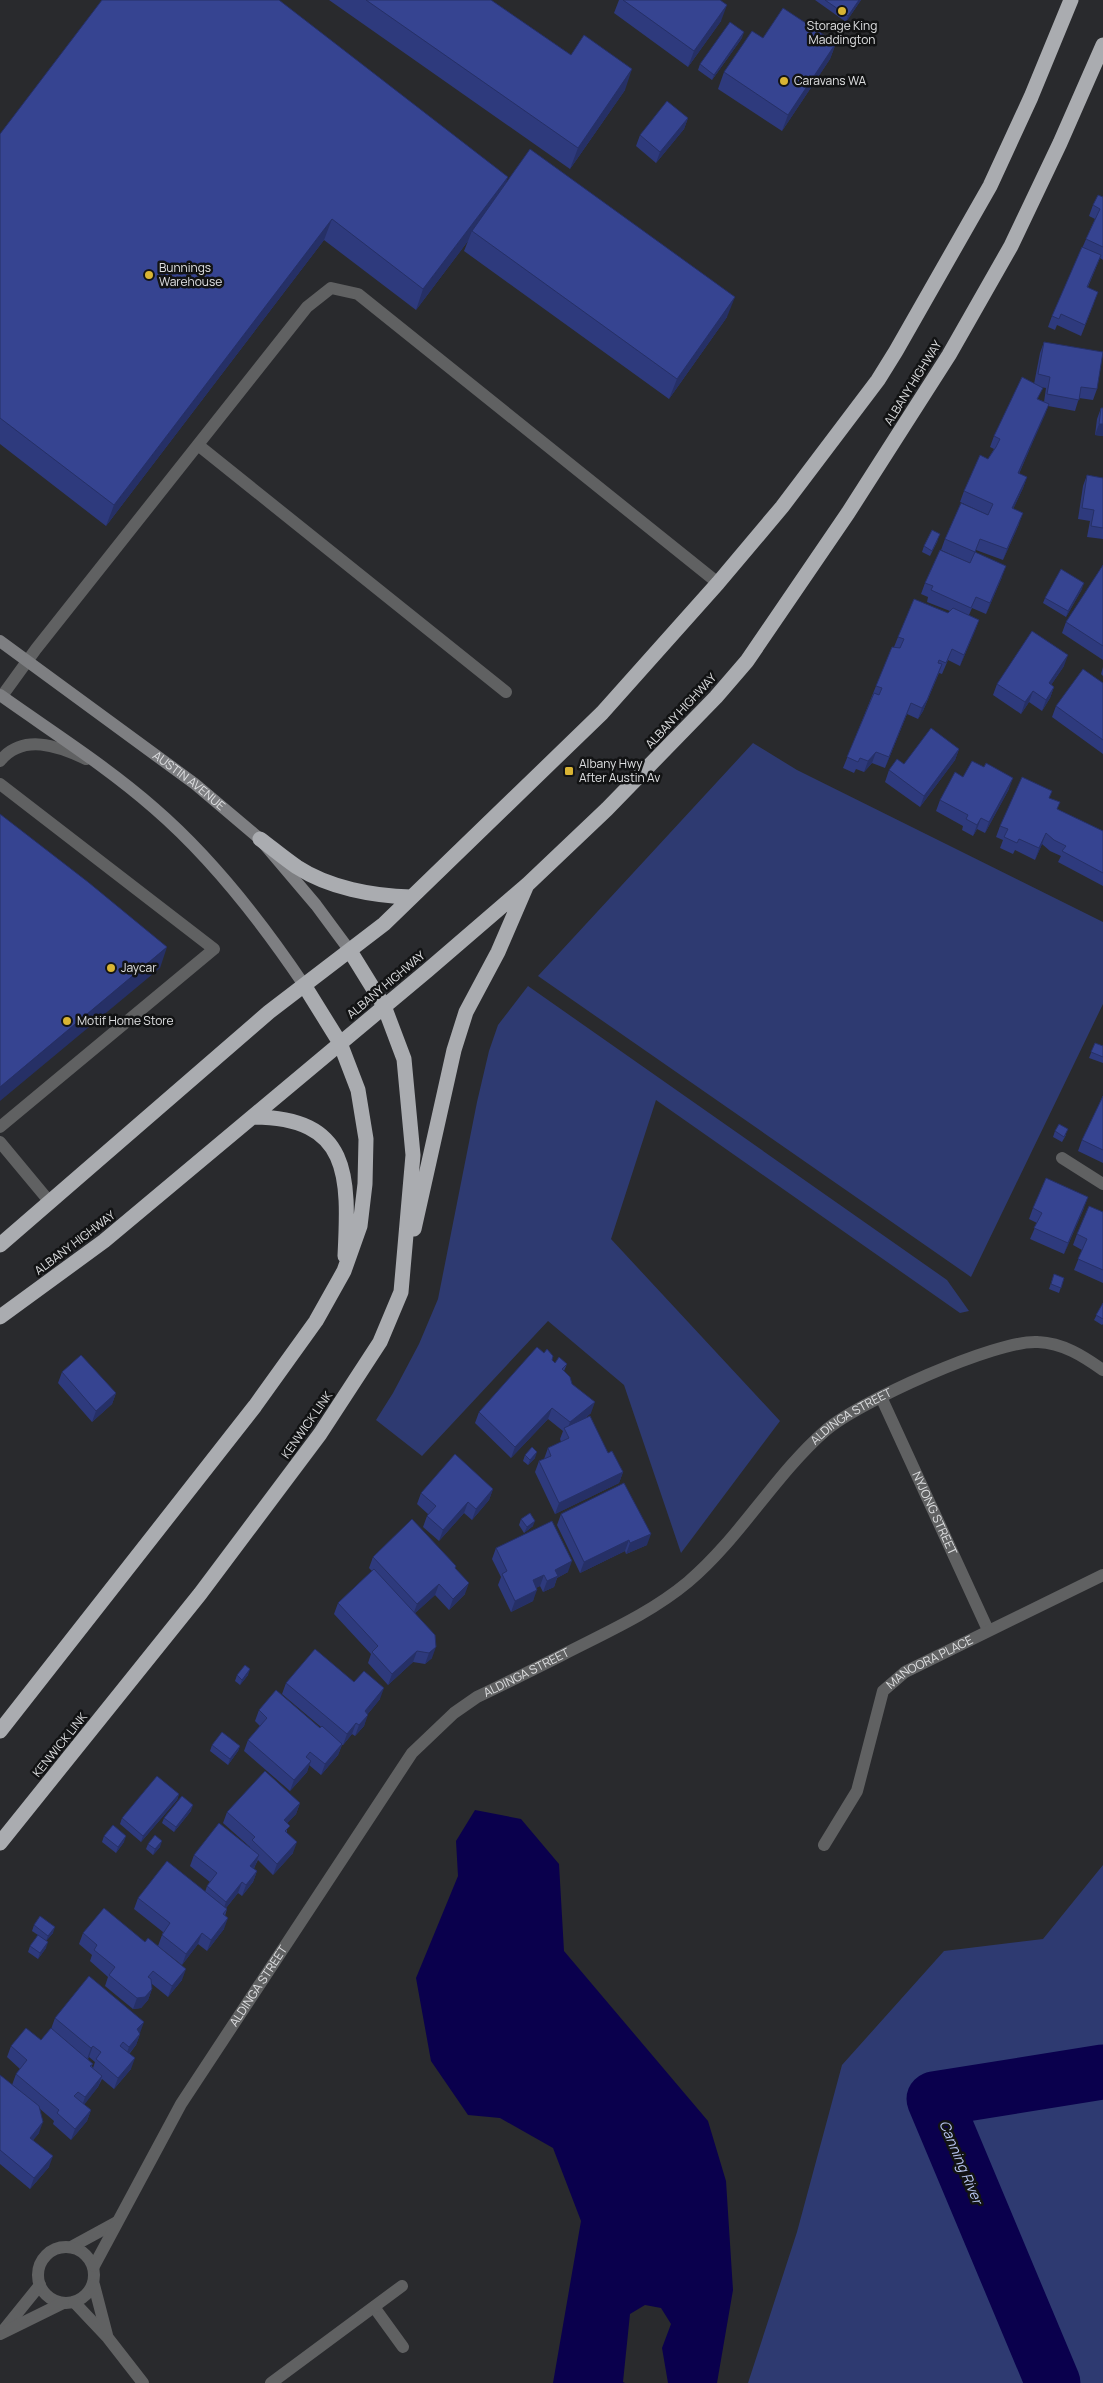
<svg xmlns="http://www.w3.org/2000/svg" width="1103" height="2383" font-family="Manrope,sans-serif">
  <style>
    .green { fill: #2e3a71 }
    .water { fill: #0a004d }
    .lines { fill: none; stroke-linecap: round; stroke-linejoin: round }
    .river { stroke: #0a004d; stroke-width: 55 }
    .lane { stroke: #606162; stroke-width: 12 }
    .street { stroke: #606162; stroke-width: 12 }
    .secondary { stroke: #7e7f82; stroke-width: 12 }
    .highway { stroke: #aaacb0; stroke-width: 15 }
    .wall { fill: #2e3a7d; fill-rule: evenodd }
    .shaded-wall { fill: #263066 }
    .building { fill: #364491; stroke: #263066 }
    .poi-dot { fill: #d9b434; stroke: #121314; stroke-width: 2 }
    .labels { text-anchor: middle; stroke-width: 5; stroke-linejoin: round; paint-order: stroke }
    .poi-label { font-size: 12px; fill: #dfe0e2; stroke: #121314; text-anchor: start }
    .street-label { font-size: 12px; fill: #dfe0e2; stroke: #121314 }
    .water-label { font-size: 14px; font-style: italic; fill: #b8c5f1; stroke: #121314 }
  </style>
  <rect width="100%" height="100%" fill="#292a2d"/>
  <path class="green" d="M753,743L797,770L1103,922V1004L971,1277L538,976Z
    M528,986L947,1280L969,1311L960,1313L656,1100L611,1239L780,1421L681,1553L624,1385L548,1321L422,1456L376,1420L393,1393L419,1344L438,1299L477,1102L489,1051L498,1025Z
    M1103,1865V2383H748L797,2232L842,2065L944,1951L1043,1939Z"/>
  <path class="water" d="M475,1810L521,1819L559,1864L564,1951L708,2121L726,2181L733,2290L717,2383H668L662,2348L671,2324L661,2308L645,2305L630,2314L623,2382L625,2383H553L581,2221L553,2148L500,2118L468,2115L431,2061L416,1978L458,1876L456,1841Z"/>
  <g class="lines">
    <path class="river" d="M1053,2383L934,2099L1103,2072"/>
    <path class="lane" d="M198,445L506,692
      M2,696L36,649L307,307L331,288L358,294L718,583
      M0,761C23,733 58,746 86,759
      M0,784L214,949L0,1127
      M0,1142L49,1201
      M1062,1158L1103,1184"/>
    <g class="street">
      <path id="s1" d="M881,1397L988,1630"/>
      <path id="s2" d="M824,1845L857,1791L883,1691L905,1672L1103,1575"/>
      <path d="M73,2246L117,2222"/>
      <circle cx="66" cy="2275" r="28"/>
      <path id="s3" d="M94,2266L181,2104L412,1753L454,1713L477,1697C515,1679 552,1660 588,1642C624,1624 658,1607 688,1582C740,1538 774,1476 825,1431C856,1403 997,1339 1038,1342C1063,1343 1083,1356 1103,1370"/>
      <path d="M94,2285L107,2335"/>
      <path d="M74,2302L108,2338L143,2383"/>
      <path d="M374,2307L403,2347"/>
      <path d="M2,2332L40,2285"/>
      <path d="M0,2334L63,2303"/>
      <path d="M271,2383L402,2286"/>
    </g>
    <g class="secondary">
      <path id="s4" d="M0,641L195,784L260,839L316,905L350,951"/>
      <path d="M0,695C52,732 106,766 154,808C212,858 261,921 304,985"/>
    </g>
    <path class="highway" d="M260,839C272,848 284,858 297,867C329,888 373,896 411,897
      M252,1117C351,1117 349,1176 345,1256
      M414,1229L454,1050L466,1012L498,952L526,887
      M0,1245L269,1012L384,924L602,713L718,583L782,507L878,380L896,351L990,186L1031,97L1071,0
      M0,1317L104,1241L428,970L528,884L607,809L716,697L747,661L848,513L949,355L1011,246L1060,143L1103,45
      M0,1731L255,1406L316,1321L344,1271L360,1226L365,1184L366,1139L358,1090L340,1043L304,985
      M0,1843L200,1594L320,1434L380,1342L401,1292L413,1155L404,1059L384,1006L350,951"/>
  </g>
  <path class="wall" d="M329,0H491L571,55L625,90L570,169Z
    M619,0H720L721,21L688,67L614,13Z
    M815,0H861L846,22Z
    M742,38L712,80L698,70L700,64Z
    M763,38L836,43L830,59L782,131L718,89L724,72Z
    M688,118L684,129L656,163L636,146L640,135Z
    M0,134L507,182L727,317L669,399L464,251L468,241L416,310L324,240L106,526L0,444Z
    M1103,197V260L1100,258L1088,287L1094,303L1081,336L1057,325L1055,330L1048,327L1052,316L1095,219L1089,216L1093,205Z
    M1044,342L1097,389L1093,400L1079,398L1075,411L1048,406L1019,474L1027,477L1023,488L1013,509L1019,524L1003,560L976,550L975,553L1002,577L986,614L972,608L969,615L979,620L960,666L948,660L942,674L939,673L923,711L918,719L907,714L885,768L872,763L864,772L856,769L854,773L843,768L876,686L894,647L898,637L948,613L950,611L927,602L928,597L921,594L925,583L970,563L941,550L945,539L988,515L960,502L964,491L988,459L994,449L990,447L994,436L1034,384L1040,353ZM1040,387L1046,388L1044,402L1038,399Z
    M1103,406V436L1095,435L1097,419L1101,408H1103Z
    M1087,475L1103,478V539L1087,537L1090,521L1078,519L1083,486Z
    M938,540L930,556L922,552L924,546Z
    M1103,565V660L1062,633L1066,622Z
    M1082,589L1066,617L1043,603L1045,598Z
    M1064,666L1051,685L1054,687L1050,698L1042,711L1029,702L1021,714L993,695L997,684Z
    M1103,667V676L1101,674Z
    M1103,683V754L1052,717L1056,706Z
    M959,749L955,760L920,807L885,782L889,770L904,764Z
    M963,777L1009,789L985,833L977,829L973,836L962,830L963,826L936,811L940,800Z
    M1050,798L1057,809L1103,831V886L1058,862L1061,856L1050,851L1042,844L1035,860L1015,850L1013,854L1000,848L1003,840L996,837L1000,826Z
    M1095,1043L1103,1046V1063L1089,1058Z
    M1103,1096V1163L1078,1151L1082,1140Z
    M1055,1131L1066,1135L1062,1142L1053,1137Z
    M1033,1208H1084L1064,1254L1030,1239L1037,1223L1029,1219Z
    M1103,1212V1283L1074,1270L1082,1250L1073,1245L1077,1234Z
    M1054,1274L1064,1278L1059,1293L1049,1289Z
    M1103,1303V1324L1102,1325L1094,1320Z
    M544,1353L555,1363L567,1364L564,1371L591,1413L584,1419L608,1453L623,1472L619,1483L555,1514L535,1472L539,1461L544,1459L548,1448L561,1442L560,1439L563,1431L548,1419L511,1458L475,1423L479,1412Z
    M62,1372L116,1393L112,1404L92,1422L58,1383Z
    M525,1455L535,1458L528,1465L523,1461Z
    M493,1489L489,1500L472,1520L464,1513L439,1541L423,1527L427,1516L428,1514L417,1504L421,1493Z
    M561,1514L647,1545L626,1554L625,1551L580,1573L557,1525Z
    M521,1519L533,1526L524,1533L519,1525Z
    M496,1548L568,1572L557,1578L554,1587L543,1592L540,1586L536,1588L533,1601L511,1612L498,1585L501,1577L492,1559Z
    M373,1557L455,1568L465,1594L449,1610L435,1595L415,1613L432,1658L425,1664L413,1662L388,1685L368,1663L371,1654L334,1614L338,1603L372,1571L369,1568Z
    M237,1675H248L240,1685L235,1681Z
    M354,1682L380,1699L367,1715L364,1726L355,1736L352,1734L343,1745H342L338,1755L321,1775L309,1765L307,1772L290,1791L244,1751L248,1740L260,1726L255,1721L259,1710L320,1728L321,1727L282,1694L286,1683Z
    M212,1745L240,1746L238,1751L228,1765L210,1751Z
    M179,1794L177,1800L141,1842L120,1824L122,1818Z
    M300,1803L296,1814L287,1823V1833L293,1853L273,1875L258,1860L255,1866L254,1869L257,1871L253,1882L242,1896L238,1893L226,1908L227,1909L225,1916L224,1929L207,1951L198,1944L182,1965L159,1947L182,1980L168,1997L152,1984V1989L148,2000L141,2008L133,2009L105,1986L108,1977L90,1961L92,1955L79,1944L83,1933L158,1946L162,1935L163,1932L134,1909L138,1898L205,1892L207,1886L210,1882L190,1866L194,1855L250,1847L223,1823L227,1812Z
    M191,1811L174,1832L162,1823L164,1818Z
    M104,1836L124,1842L116,1853L102,1842Z
    M148,1844L160,1847L153,1855L146,1849Z
    M34,1925L53,1933L46,1941V1948L38,1959L28,1952L30,1946L38,1935L32,1931Z
    M55,2018L140,2033V2034L136,2045L130,2053L131,2069L114,2089L102,2079L98,2087L84,2104L91,2110L87,2121L71,2140L53,2124L54,2121L39,2108V2133L33,2140L49,2167L30,2189L0,2164V2075L12,2085L16,2074L20,2069L7,2057L11,2046L41,2040L51,2029ZM89,2057L95,2062L93,2068L88,2059Z"/>
  <path class="shaded-wall" d="M859,0H861L846,22L848,16Z
    M727,5L721,21L688,67L694,51Z
    M744,32L742,38L712,80L714,75Z
    M836,43L830,59L782,131L788,115Z
    M632,69L625,90L570,169L578,148Z
    M688,118L684,129L656,163L660,152Z
    M508,177L501,198L472,231L468,241L416,310L423,289Z
    M332,219L324,240L106,526L114,505Z
    M735,297L727,317L669,399L677,379Z
    M1049,404L1045,415L1014,484L1018,473Z
    M1099,424H1103V436L1095,435Z
    M1027,477L1023,488L1008,520L1012,508Z
    M1023,513L1019,524L1003,560L1007,549Z
    M1006,566L1002,577L986,614L990,603Z
    M1084,583L1082,589L1066,617L1068,611Z
    M979,620L975,631L960,666L964,655Z
    M1068,655L1064,666L1045,694L1049,683Z
    M942,664L923,711L918,719L922,708Z
    M1054,687L1050,698L1042,711L1046,700Z
    M1033,691L1029,702L1021,714L1025,702Z
    M911,703L907,714L885,768L889,757Z
    M959,749L955,760L920,807L924,796Z
    M876,752L872,763L864,772L868,761Z
    M1013,778L1009,789L985,833L989,822Z
    M981,818L977,829L973,836L977,825Z
    M1046,833L1042,844L1035,860L1039,848Z
    M167,947L160,968L0,1101V1087Z
    M1088,1197L1084,1208L1064,1254L1068,1243Z
    M116,1393L112,1404L92,1422L96,1411Z
    M595,1402L591,1413L566,1433L570,1422Z
    M552,1408L548,1419L511,1458L515,1447Z
    M537,1452L535,1458L528,1465L530,1460Z
    M623,1472L619,1483L555,1514L559,1503Z
    M493,1489L489,1500L472,1520L476,1509Z
    M468,1502L464,1513L439,1541L443,1530Z
    M535,1521L533,1526L524,1533L527,1527Z
    M651,1534L647,1545L626,1554L630,1543Z
    M629,1540L625,1551L580,1573L584,1562Z
    M572,1561L568,1572L557,1578L554,1587L543,1592L547,1581L555,1570Z
    M544,1575L540,1586L529,1591L533,1580Z
    M469,1583L465,1594L449,1610L453,1599Z
    M439,1584L435,1595L413,1615L417,1604Z
    M537,1590L533,1601L511,1612L515,1601Z
    M436,1647L432,1658L425,1664L429,1653Z
    M417,1651L413,1662L388,1685L392,1674Z
    M250,1669L248,1675L240,1685L242,1680Z
    M384,1688L380,1699L361,1722L365,1711Z
    M368,1715L364,1726L355,1736L359,1725Z
    M356,1723L352,1734L343,1745L347,1734Z
    M342,1744L338,1755L321,1775L325,1764Z
    M240,1746L238,1751L228,1765L230,1759Z
    M311,1761L307,1772L290,1791L294,1780Z
    M179,1794L177,1800L141,1842L143,1836Z
    M300,1803L296,1814L280,1831L284,1820Z
    M193,1805L191,1811L174,1832L176,1827Z
    M126,1836L124,1842L116,1853L118,1847Z
    M162,1841L160,1847L153,1855L155,1849Z
    M297,1842L293,1853L273,1875L277,1864Z
    M259,1855L255,1866L246,1877L250,1866Z
    M257,1871L253,1882L242,1896L246,1885Z
    M242,1882L238,1893L222,1913L226,1902Z
    M228,1918L224,1929L207,1951L211,1940Z
    M55,1927L53,1933L46,1941L48,1936Z
    M202,1933L198,1944L182,1965L186,1954Z
    M48,1942L46,1948L38,1959L40,1953Z
    M186,1969L182,1980L168,1997L172,1986Z
    M152,1989L148,2000L141,2008L133,2009L137,1998Z
    M144,2022L140,2033L133,2040L137,2029Z
    M140,2034L136,2045L125,2058L129,2047Z
    M93,2046L89,2057L87,2059L91,2048Z
    M135,2058L131,2069L114,2089L118,2078Z
    M102,2076L98,2087L81,2109L85,2097Z
    M91,2110L87,2121L71,2140L75,2129Z
    M43,2122L39,2133L26,2149L30,2138Z
    M53,2156L49,2167L30,2189L34,2178Z"/>
  <path class="building" d="M102,0H279L508,177L423,289L332,219L114,505L0,418V134Z
    M366,0H491L571,55L584,35L632,69L578,148Z
    M623,0H720L727,5L694,51Z
    M825,0H859L848,16Z
    M783,8L836,43L788,115L724,72L752,31L763,38Z
    M730,22L744,32L714,75L700,64Z
    M667,101L688,118L660,152L640,135Z
    M530,149L735,297L677,379L472,231Z
    M1098,195L1103,197V247L1086,239L1100,209L1093,205Z
    M1082,247L1101,255L1087,287L1098,292L1085,325L1061,314L1059,319L1052,316Z
    M1044,342L1103,352L1097,389L1081,387L1079,400L1047,394L1050,377L1038,374Z
    M1022,377L1043,388L1037,399L1049,404L1018,473L1027,477L1012,508L1023,513L1007,549L980,539L975,552L945,539L961,503L988,515L993,504L964,491L980,455L988,459L996,447L1000,439L994,436Z
    M1101,408H1103V424H1099Z
    M1087,475L1103,478V528L1091,526L1094,510L1082,508Z
    M932,530L940,534L932,551L924,546Z
    M940,550L970,563L975,552L1006,566L990,603L976,597L971,608L931,590L933,586L925,583Z
    M1103,565V646L1066,622Z
    M1061,569L1084,583L1068,611L1045,598Z
    M914,599L948,613L953,608L979,620L964,655L952,649L946,663L939,660L938,663L942,664L927,700L922,708L911,703L889,757L876,752L868,761L860,758L858,762L847,757L874,693L879,695L882,688L876,686L892,647L900,648L904,639L898,637Z
    M1032,631L1068,655L1049,683L1054,687L1046,700L1033,691L1025,702L997,684Z
    M1083,669L1103,683V740L1056,706Z
    M931,728L959,749L924,796L889,770L897,759L904,764Z
    M972,761L984,767L986,763L1013,778L989,822L981,818L977,825L966,819L968,815L940,800L955,772L963,777Z
    M1022,777L1052,791L1049,798L1060,802L1057,809L1103,831V873L1062,851L1066,846L1054,840L1046,833L1039,848L1019,839L1017,843L1004,837L1008,829L1000,826Z
    M0,814L88,882L167,947L0,1087Z
    M1095,1043L1103,1046V1057L1091,1052Z
    M1103,1096V1150L1082,1140Z
    M1059,1124L1068,1129L1064,1137L1055,1131Z
    M1046,1178L1088,1197L1068,1243L1034,1228L1042,1213L1033,1208Z
    M1089,1206L1103,1212V1270L1078,1259L1087,1239L1077,1234Z
    M1054,1274L1064,1278L1061,1288L1051,1284Z
    M1103,1303V1319L1096,1315Z
    M537,1347L544,1353L547,1349L553,1356L552,1360L555,1363L559,1357L567,1364L562,1369L570,1377L572,1384L595,1402L570,1422L552,1408L515,1447L479,1412Z
    M81,1355L116,1393L96,1411L62,1372Z
    M590,1416L608,1453L612,1451L623,1472L559,1503L539,1461L551,1456L548,1448L569,1438L564,1428Z
    M532,1447L537,1452L530,1460L525,1455Z
    M455,1454L493,1489L476,1509L468,1502L443,1530L427,1516L436,1506L421,1493Z
    M624,1483L651,1534L630,1543L629,1540L584,1562L561,1514Z
    M530,1513L535,1521L527,1527L521,1519Z
    M412,1519L456,1566L455,1568L469,1583L453,1599L439,1584L417,1604L373,1557Z
    M552,1521L572,1561L555,1570L558,1576L547,1581L544,1575L533,1580L537,1590L515,1601L502,1574L507,1571L496,1548Z
    M374,1569L435,1635L436,1647L429,1653L417,1651L392,1674L372,1652L378,1646L338,1603Z
    M315,1649L354,1682L364,1671L384,1688L365,1711L368,1715L359,1725L356,1723L347,1734L286,1683Z
    M245,1665L250,1669L242,1680L237,1675Z
    M276,1690L320,1728L322,1726L342,1744L325,1764L310,1752L306,1757L311,1761L294,1780L248,1740L267,1718L259,1710Z
    M222,1732L240,1746L230,1759L212,1745Z
    M265,1771L300,1803L284,1820L290,1826L285,1831L297,1842L277,1864L252,1840L255,1837L227,1812Z
    M157,1776L179,1794L143,1836L122,1818Z
    M182,1796L193,1805L176,1827L164,1818Z
    M219,1823L259,1855L250,1866L257,1871L246,1885L242,1882L226,1902L207,1886L217,1873L194,1855Z
    M113,1825L126,1836L118,1847L104,1836Z
    M155,1835L162,1841L155,1849L148,1844Z
    M167,1861L227,1909L223,1914L228,1918L211,1940L202,1933L186,1954L162,1935L170,1923L138,1898Z
    M104,1908L145,1942L148,1938L186,1969L172,1986L153,1971L148,1977L151,1979L152,1989L145,1997L137,1998L109,1975L115,1967L94,1950L97,1945L83,1933Z
    M40,1916L55,1927L48,1936L34,1925Z
    M38,1935L48,1942L40,1953L30,1946Z
    M89,1976L144,2022L137,2029L140,2034L129,2047L123,2042L120,2046L135,2058L118,2078L96,2059L101,2052L93,2046L91,2048L55,2018Z
    M26,2028L41,2040L51,2028L93,2064L90,2066L102,2076L85,2097L78,2092L74,2096L91,2110L75,2129L57,2113L59,2110L16,2074L27,2060L11,2046Z
    M0,2075L39,2106L43,2122L30,2138L53,2156L34,2178L0,2150Z"/>
  <g class="poi-dot">
    <circle cx="842" cy="11" r="5"/>
    <circle cx="784" cy="81" r="5"/>
    <circle cx="149" cy="275" r="5"/>
    <rect x="564" y="766" width="10" height="10" rx="2.5"/>
    <circle cx="111" cy="968" r="5"/>
    <circle cx="67" cy="1021" r="5"/>
  </g>
  <g class="labels">
    <g class="poi-label">
      <text x="842" y="30" text-anchor="middle">Storage King<tspan x="842" dy="14">Maddington</tspan></text>
      <text x="794" y="85">Caravans WA</text>
      <text x="159" y="272">Bunnings<tspan x="159" dy="14">Warehouse</tspan></text>
      <text x="579" y="768">Albany Hwy<tspan x="579" dy="14">After Austin Av</tspan></text>
      <text x="121" y="972">Jaycar</text>
      <text x="77" y="1025">Motif Home Store</text>
    </g>
    <g class="street-label">
      <text transform="translate(913 383) rotate(-58)" y="4">ALBANY HIGHWAY</text>
      <text transform="translate(681 711) rotate(-47)" y="4">ALBANY HIGHWAY</text>
      <text dy="4" stroke="none"><textPath href="#s4" startOffset="235">AUSTIN AVENUE</textPath></text>
      <text transform="translate(386 985) rotate(-40)" y="4">ALBANY HIGHWAY</text>
      <text transform="translate(75 1243) rotate(-37)" y="4">ALBANY HIGHWAY</text>
      <text dy="4" stroke="none"><textPath href="#s3" startOffset="1165">ALDINGA STREET</textPath></text>
      <text transform="translate(307 1425) rotate(-55)" y="4">KENWICK LINK</text>
      <text dy="4" stroke="none"><textPath href="#s1" startOffset="128">NYJONG STREET</textPath></text>
      <text dy="4" stroke="none"><textPath href="#s2" startOffset="222">MANOORA PLACE</textPath></text>
      <text dy="4" stroke="none"><textPath href="#s3" startOffset="745">ALDINGA STREET</textPath></text>
      <text transform="translate(60 1745) rotate(-51)" y="4">KENWICK LINK</text>
      <text dy="4" stroke="none"><textPath href="#s3" startOffset="325">ALDINGA STREET</textPath></text>
    </g>
    <g class="water-label">
      <text transform="translate(961 2162) rotate(67)" y="5">Canning River</text>
    </g>
  </g>
</svg>
